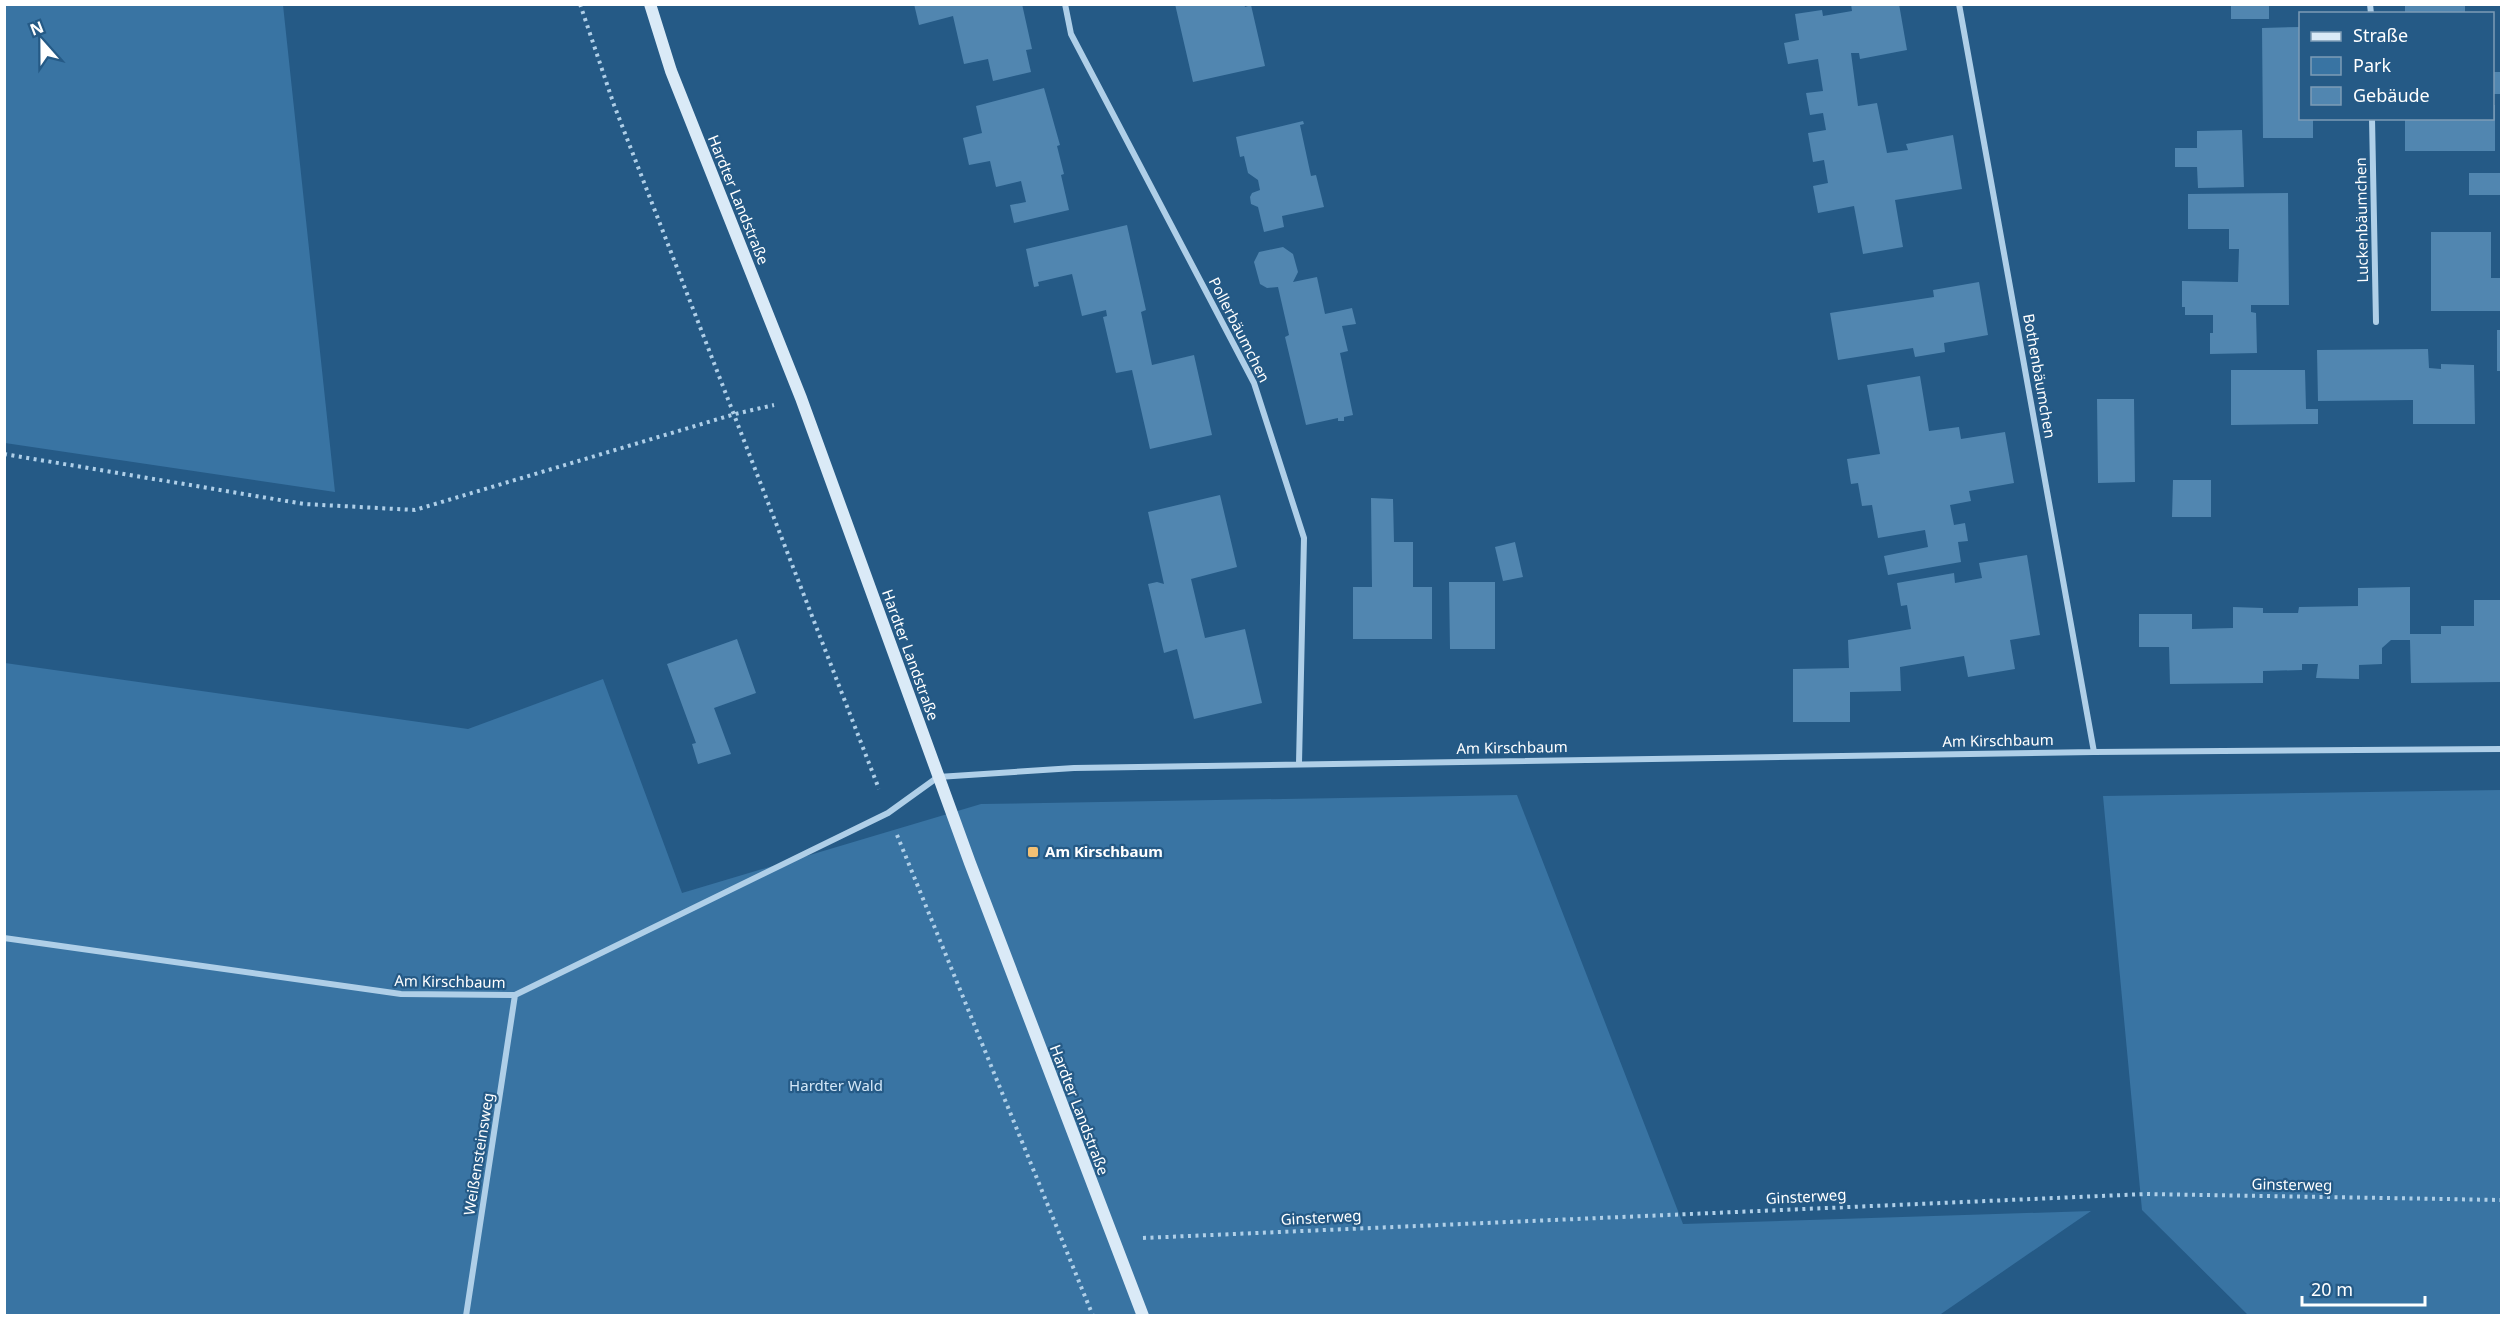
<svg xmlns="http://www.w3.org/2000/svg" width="2506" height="1320" font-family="'Noto Sans',sans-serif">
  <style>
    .green { fill: #3974a3 }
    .building { fill: #5186b0 }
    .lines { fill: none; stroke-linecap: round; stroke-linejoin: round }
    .path { stroke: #afcfe8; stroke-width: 4; stroke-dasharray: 3 4.5; stroke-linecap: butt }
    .street { stroke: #afcfe8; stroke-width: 6 }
    .secondary { stroke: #daeaf7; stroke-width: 12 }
    .poi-dot { fill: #f2c074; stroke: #255a86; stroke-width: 2 }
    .labels { text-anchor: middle; stroke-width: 4.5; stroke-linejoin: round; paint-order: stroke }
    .street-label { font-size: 15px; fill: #fff; stroke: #255a86 }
    .poi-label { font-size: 15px; font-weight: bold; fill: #fff; stroke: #255a86; text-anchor: start }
    .park-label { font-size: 15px; fill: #d3e7f7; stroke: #255a86 }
  </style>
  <rect width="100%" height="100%" fill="#255a86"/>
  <path class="green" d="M4,5H283L335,492L5,443Z
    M5,663L468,729L603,679L682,893L981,804L1517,795L1683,1224L2091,1211L1938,1316H5Z
    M2501,790V1315H2248L2142,1210L2103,796Z"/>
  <path class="building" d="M914,4H1022L1032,49L1026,50L1031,72L993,81L988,59L964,64L953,16L919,25Z
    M1175,4H1244L1245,7L1251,5L1265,66L1193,82Z
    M1851,4H1899L1907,50L1860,59L1859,53H1851L1858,106L1877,103L1887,153L1908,150L1906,144L1953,135L1962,189L1895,200L1903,247L1863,254L1854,206L1818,213L1813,186L1828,183L1824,160L1813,162L1808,133L1826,130L1823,113L1810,115L1806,93L1823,91L1818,59L1788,64L1784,43L1799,40L1795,14L1822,10L1823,16L1852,11Z
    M2231,4H2269V19H2231Z
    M2405,4H2465V14H2405Z
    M2300,27V118H2313V138H2263L2262,28Z
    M2493,72H2500V94H2493Z
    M1044,88L1060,145L1057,146L1064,174L1061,175L1069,210L1014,223L1010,205L1026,202L1021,181L996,187L990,161L969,165L963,138L982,133L976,106Z
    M2493,105H2495V151H2405V118H2493Z
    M1303,121L1304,124L1300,125L1311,176L1316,175L1324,207L1282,216L1284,227L1264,232L1258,207L1251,204L1250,197L1252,193L1260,190L1258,180L1248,173L1244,156L1240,157L1236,137Z
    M2242,130L2244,187L2198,188L2197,167H2175V148H2197V131Z
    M2469,173H2502V195H2469Z
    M2288,193L2289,305H2251V312L2256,313L2257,353L2210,354V333H2213V315H2185V307H2182V281L2238,282L2239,249H2229V229H2188V194Z
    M1127,225L1146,310L1141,312L1152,365L1194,355L1212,435L1150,449L1132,370L1116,373L1103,317L1107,316L1106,310L1082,316L1072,274L1038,282L1039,286L1034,287L1026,249Z
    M2431,232H2491V278H2502V311H2431Z
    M1283,247L1293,254L1298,272L1293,282L1317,277L1325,314L1352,308L1356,324L1342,326L1348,351L1340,353L1353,415L1344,417V421H1338V418L1306,425L1285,337L1289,335L1278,287L1267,288L1260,284L1254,262L1259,252Z
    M1979,282L1988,335L1944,343L1945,352L1915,357L1913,348L1838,360L1830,313L1934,297L1933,290Z
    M2497,330H2502V371H2497Z
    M2428,349L2429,368L2441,369V364L2474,365L2475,424H2413V400L2318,401L2317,350Z
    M2231,370H2305L2306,409H2318V424L2231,425Z
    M1920,376L1929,431L1959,427L1961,439L2005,432L2014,483L1969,491L1971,501L1950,505L1954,525L1965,523L1968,541L1958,542L1961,562L1888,575L1884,556L1928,547L1925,530L1878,538L1872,505L1862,506L1858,483L1851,484L1847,459L1880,454L1867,385Z
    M2097,399H2134L2135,482L2098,483Z
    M2173,480H2211V517H2172Z
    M1220,495L1237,567L1191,579L1205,638L1245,629L1262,703L1194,719L1177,649L1164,653L1148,584L1157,582L1164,584L1148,512Z
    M1371,498L1393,499L1394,542H1413V587H1432V639H1353V587H1372Z
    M1515,542L1523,577L1503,581L1495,547Z
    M2027,555L2040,635L2010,640L2015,669L1968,677L1964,656L1900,667L1901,691L1850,692V722H1793V669L1849,668L1848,640L1911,629L1907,605L1901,606L1897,583L1954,573L1955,583L1982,578L1979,563Z
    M1449,582H1495V649H1450Z
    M2410,587V634H2441V626H2474V600H2502V682L2411,683L2410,640H2391L2382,648V664L2359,665V679L2316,678L2318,664H2302V670L2263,671V683L2170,684L2169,647H2139V614H2192V629L2233,628V607L2263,608V613H2298L2299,607L2358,606V588Z
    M737,639L756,693L714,708L731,754L698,764L692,744L696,743L667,664Z"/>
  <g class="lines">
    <path class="path" d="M580,4L614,105L879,789
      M4,454L304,504L415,510L735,414L774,405
      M897,835L1093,1316
      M1143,1238L2146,1194L2502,1200"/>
    <path class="street" d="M1065,4L1071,34L1254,383L1304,538L1299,763
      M1959,4L2094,752
      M2370,4L2371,14
      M2372,118L2376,322
      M4,938L401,994L515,995L888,813L938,777L1074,768L2094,752L2502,749
      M466,1316L515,995"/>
    <path class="secondary" d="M650,4L671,71L801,398L970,863L1143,1316"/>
  </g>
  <rect class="poi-dot" x="1027" y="846" width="12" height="12" rx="3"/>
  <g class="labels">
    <g class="street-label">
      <text transform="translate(738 200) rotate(68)" y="5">Hardter Landstraße</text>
      <text transform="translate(2362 220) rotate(-91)" y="5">Luckenbäumchen</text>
      <text transform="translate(1239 330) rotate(63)" y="5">Pollerbäumchen</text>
      <text transform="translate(2039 376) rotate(80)" y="5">Bothenbäumchen</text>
      <text transform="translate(910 655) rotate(70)" y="5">Hardter Landstraße</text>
      <text transform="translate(1998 741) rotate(-1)" y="5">Am Kirschbaum</text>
      <text transform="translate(1512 748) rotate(-1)" y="5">Am Kirschbaum</text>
      <text transform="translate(450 982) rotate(1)" y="5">Am Kirschbaum</text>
      <text transform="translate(1079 1110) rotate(69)" y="5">Hardter Landstraße</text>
      <text transform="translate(479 1154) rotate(-81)" y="5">Weißensteinsweg</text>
      <text transform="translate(2292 1185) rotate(1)" y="5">Ginsterweg</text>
      <text transform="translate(1806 1197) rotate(-3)" y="5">Ginsterweg</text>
      <text transform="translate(1321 1218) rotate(-3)" y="5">Ginsterweg</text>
    </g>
    <g class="poi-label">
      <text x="1045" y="857">Am Kirschbaum</text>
    </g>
    <g class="park-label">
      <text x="836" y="1091">Hardter Wald</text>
    </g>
  </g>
  <rect width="2506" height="1320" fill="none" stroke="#ffffff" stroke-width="12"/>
  <rect x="2299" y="12" width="195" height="108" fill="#255a86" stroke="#7c9cb6" stroke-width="1.5"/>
  <rect x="2311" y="32" width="30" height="9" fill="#daeaf7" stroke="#7c9cb6" stroke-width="1.5"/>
  <text x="2353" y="42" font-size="18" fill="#ffffff">Straße</text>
  <rect x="2311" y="57" width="30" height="18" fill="#3974a3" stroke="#7c9cb6" stroke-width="1.5"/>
  <text x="2353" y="72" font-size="18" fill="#ffffff">Park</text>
  <rect x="2311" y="87" width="30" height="18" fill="#5186b0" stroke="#7c9cb6" stroke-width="1.5"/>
  <text x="2353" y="102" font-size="18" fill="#ffffff">Gebäude</text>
  <g transform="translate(42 42) rotate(339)" stroke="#255a86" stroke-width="4.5" paint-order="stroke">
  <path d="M0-4.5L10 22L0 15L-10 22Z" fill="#ffffff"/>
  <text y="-9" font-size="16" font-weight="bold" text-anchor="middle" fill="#ffffff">N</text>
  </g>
  <path d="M2302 1296v9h123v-9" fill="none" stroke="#ffffff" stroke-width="3"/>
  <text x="2311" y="1296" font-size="18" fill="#ffffff" stroke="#255a86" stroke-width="4.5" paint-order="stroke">20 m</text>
</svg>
